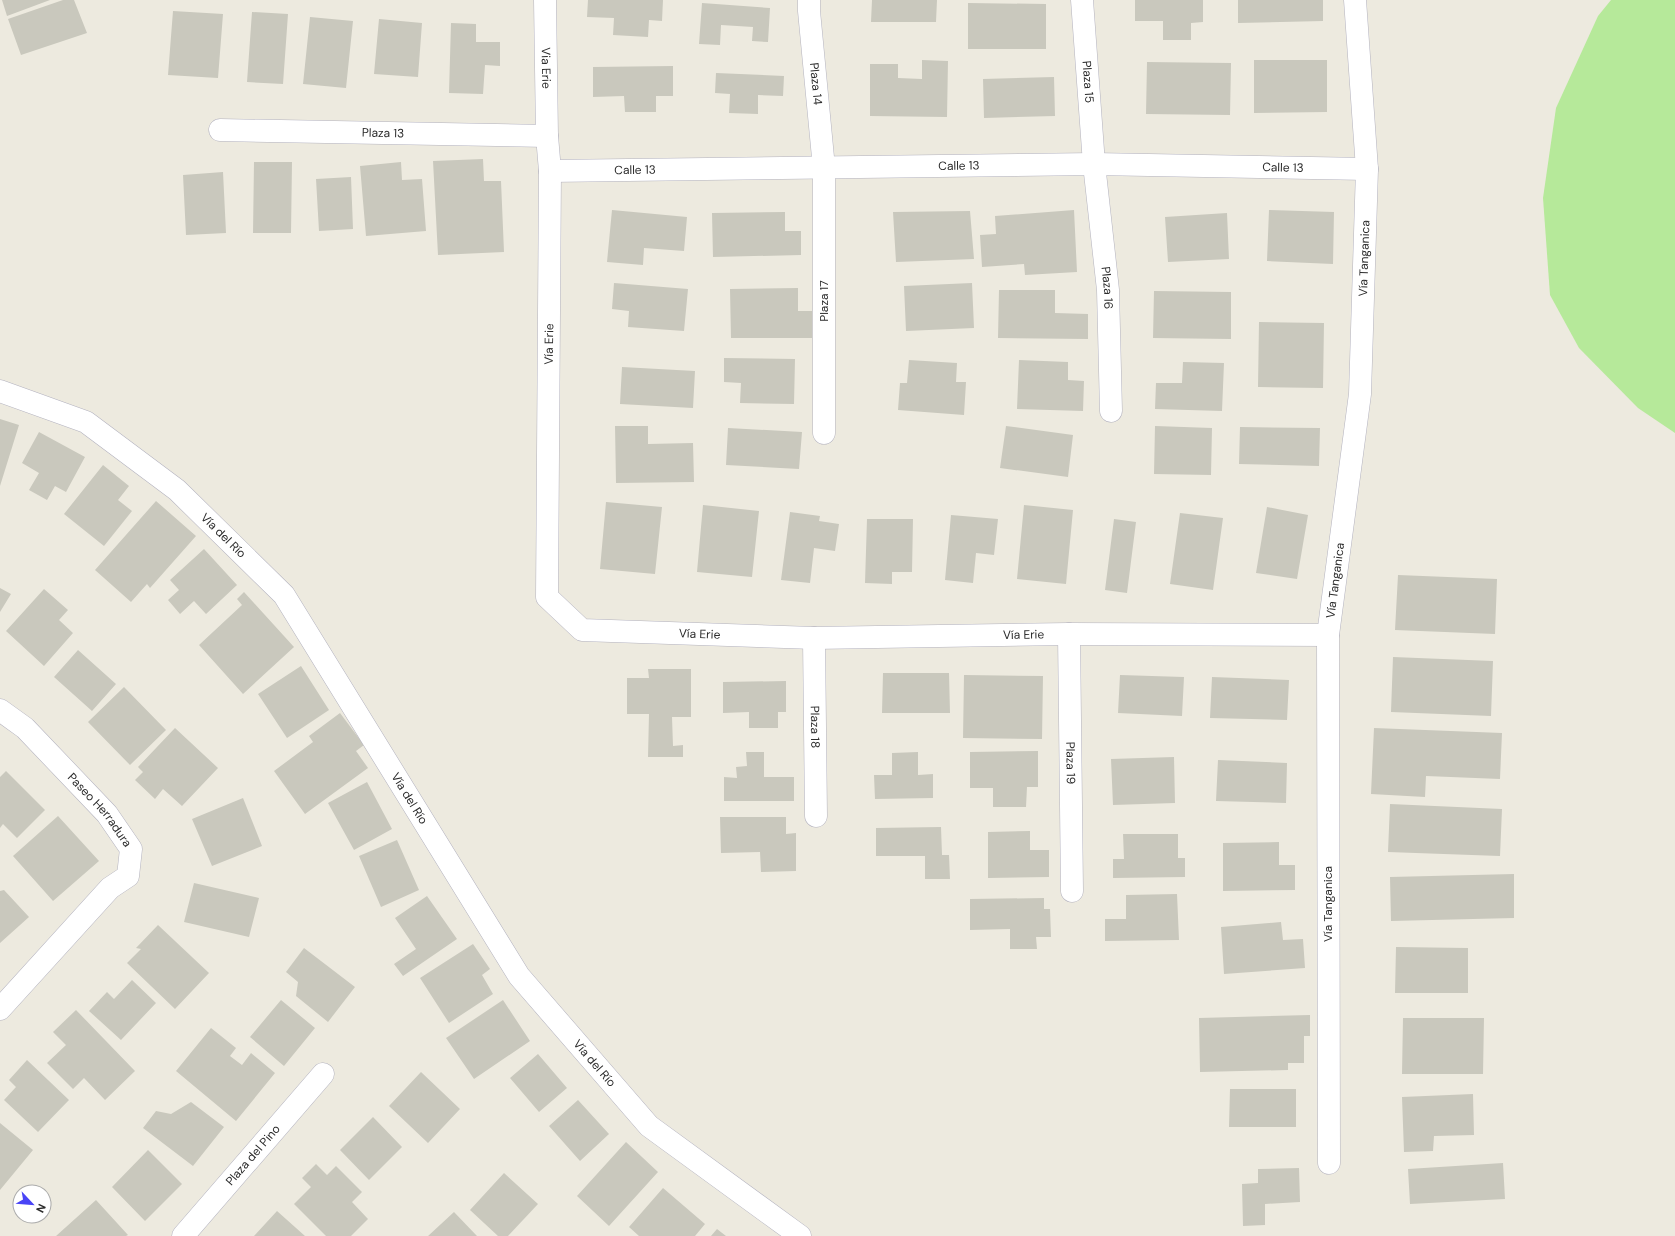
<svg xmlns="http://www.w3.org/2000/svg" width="1675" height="1236" font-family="'DM Sans',sans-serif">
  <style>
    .pitch { fill: #b6e99a }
    .building { fill: #c9c8bd }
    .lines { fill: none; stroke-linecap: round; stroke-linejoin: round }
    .minor-casing { stroke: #b3b2bf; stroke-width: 23 }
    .minor { stroke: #fff; stroke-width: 22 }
    .labels { text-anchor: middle; stroke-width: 3.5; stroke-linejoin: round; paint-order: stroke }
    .street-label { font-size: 12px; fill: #2c2c2c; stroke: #fff }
  </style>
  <rect width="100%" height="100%" fill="#edeadf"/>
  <path class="pitch" d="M1611,0H1675V433L1638,408L1579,348L1550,295L1543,198L1556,108L1598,16Z"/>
  <path class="building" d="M2,0H50L7,16Z
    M63,0H74L87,33L21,55L8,19Z
    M588,0H663L662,21L649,20L648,37L613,35L614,18L587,17Z
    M872,0H937L936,22H871Z
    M1135,0H1203V22L1191,23V40H1163V21H1135Z
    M1238,0H1323V21L1238,23Z
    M702,3L770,8L768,42L752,41L753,27L721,25L720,45L699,44Z
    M968,3L1046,4V49H968Z
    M173,11L223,14L218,78L168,75Z
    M252,12L288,14L283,84L247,82Z
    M310,17L353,21L346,88L303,84Z
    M379,19L422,23L418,77L374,74Z
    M451,23L476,24V42H500V66L485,65L483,94L449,93Z
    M922,60L948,61L947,117L870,116V64H898V78L922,79Z
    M1254,60H1327V112L1254,113Z
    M1147,62L1231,63L1230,115L1146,114Z
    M673,66V96H656V112H625L624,96L593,97V67Z
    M716,73L784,76L783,96L758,95V114L729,113L730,94L715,93Z
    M1054,77L1055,116L984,118L983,79Z
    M483,159L484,181H501L504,252L438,255L433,161Z
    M254,162H292L291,233H253Z
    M401,162L402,180L422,179L426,231L366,236L360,166Z
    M223,172L226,233L186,235L183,175Z
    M351,177L353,229L319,231L316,179Z
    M612,210L687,217L684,251L644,248L643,265L607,262Z
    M1074,210L1077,272L1025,275L1024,264L982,267L980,235L996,234L995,216Z
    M1269,210L1334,212L1333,264L1267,261Z
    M970,211L974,259L896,262L893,212Z
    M785,212V231H801V255L713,257L712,213Z
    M1227,213L1229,259L1168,262L1165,217Z
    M614,283L688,289L684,331L628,327L629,311L612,309Z
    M972,283L974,328L906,331L904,286Z
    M798,288V311H812V338H731L730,289Z
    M999,290H1055V313L1088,314V339L998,338Z
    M1154,291L1231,292V339L1153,338Z
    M1259,322L1324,323L1323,388L1258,387Z
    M724,358L795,359L794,404L740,403L741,383L724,382Z
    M909,360L957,363L956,382H966L964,415L898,410L900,383H907Z
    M1019,360L1068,362V380L1084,381L1083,411L1017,409Z
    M1183,362L1224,363L1222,411L1155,409L1156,383H1182Z
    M622,367L695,371L693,408L620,404Z
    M0,419L19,425L0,486Z
    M615,426H648V444L693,443L694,482L616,483Z
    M1006,426L1073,435L1068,477L1000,468Z
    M1155,426L1212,428L1211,475L1154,474Z
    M1240,427L1320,428L1319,466L1239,464Z
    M728,428L802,432L799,469L726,465Z
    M39,432L85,457L66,492L55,486L47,500L29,490L39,473L22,463Z
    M103,465L129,486L118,500L132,511L104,546L64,514Z
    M156,501L196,536L150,588L147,584L131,602L95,570Z
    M606,502L662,507L655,574L600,569Z
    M703,505L759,511L752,577L697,572Z
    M1024,505L1073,510L1066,584L1017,579Z
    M1267,507L1308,515L1297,579L1256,573Z
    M790,512L820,516L819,521L839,524L835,551L814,548L810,583L781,580Z
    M1180,513L1223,518L1213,590L1170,584Z
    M951,515L998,519L994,555L976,553L973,583L945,580Z
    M867,519H913L912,572H892V584L865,583Z
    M1114,519L1136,522L1127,593L1105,590Z
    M204,549L237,585L206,614L194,601L180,614L168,600L179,590L170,580Z
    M1398,575L1497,579L1495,634L1395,630Z
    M0,588L11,594L0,612Z
    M44,589L68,610L59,620L73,633L44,666L6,631Z
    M244,592L294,647L243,694L199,645L242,605L237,599Z
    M78,650L116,684L92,711L54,677Z
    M1393,657L1493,661L1491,716L1391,712Z
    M301,666L329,710L287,738L258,694Z
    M648,669H691V717H672L673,746L683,745V757H648L649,714H627V678H649Z
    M883,673H949L950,713H882Z
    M964,675L1043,676L1042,739L963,738Z
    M1120,675L1184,677L1182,716L1118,713Z
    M1212,677L1289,680L1287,720L1210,718Z
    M786,681V712H778V728H749V712L723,713V682Z
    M124,687L166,730L130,765L88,722Z
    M340,713L364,745L356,751L368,768L305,814L274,771L313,742L309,736Z
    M175,728L218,768L182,806L163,789L155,799L135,780L143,772L138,767Z
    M1374,728L1502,733L1500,779L1426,776L1425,797L1371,794Z
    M1038,751V787H1027L1026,807H993V788H970V752Z
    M746,752H764V777H794V801H724V777L737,778L736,767L747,766Z
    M918,752V775L933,774V798L875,799L874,775H892V753Z
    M1174,757L1175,803L1113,805L1111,759Z
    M1218,760L1287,763L1286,803L1216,801Z
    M6,771L45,810L17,838L3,824L0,828V777Z
    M367,782L392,829L354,850L328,803Z
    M243,798L262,846L212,866L192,819Z
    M1390,804L1502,809L1500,856L1388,852Z
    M58,816L99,861L53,901L13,856Z
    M720,817H786V834L796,833V871L761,872L760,852L721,853Z
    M941,827L942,855H949L950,879H925V856H876V828Z
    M1030,831V850H1049V877L988,878V832Z
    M1123,834H1178V858H1185V877L1113,878V859H1124Z
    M397,840L419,890L381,907L359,856Z
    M1279,842V865H1295V890L1223,891V843Z
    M1514,874V918L1391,921L1390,877Z
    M194,883L259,898L249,937L184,922Z
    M4,890L29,917L0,943V891Z
    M1177,894L1179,940L1105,941V919H1126V895Z
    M427,896L457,939L403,976L394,964L416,949L395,918Z
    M1044,898V909H1050L1051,937H1036L1037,949H1010V929L970,930V899Z
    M1281,922L1283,940L1303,939L1305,968L1224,974L1221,927Z
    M158,925L209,973L175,1009L127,963L141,949L136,948Z
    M473,944L490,969L482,975L493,994L449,1023L420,978Z
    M1396,947L1468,948V993H1395Z
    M304,948L355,987L328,1022L296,996L298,982L286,972Z
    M132,980L156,1003L121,1040L89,1011L107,992L114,999Z
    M281,1000L315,1028L284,1066L250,1037Z
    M503,1000L530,1041L474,1079L446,1038Z
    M76,1010L135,1071L105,1100L84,1078L73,1089L47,1063L66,1045L53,1032Z
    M1310,1015V1036H1304V1063H1288V1070L1200,1072L1199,1018Z
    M1403,1018H1484L1483,1074H1402Z
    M211,1028L236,1048L230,1056L242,1065L251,1053L275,1073L236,1121L176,1071Z
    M538,1054L567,1088L539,1112L510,1078Z
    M27,1060L69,1100L38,1132L4,1100L16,1087L9,1080Z
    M421,1072L460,1109L428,1143L389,1106Z
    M1230,1089H1296V1127H1229Z
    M1473,1094L1474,1135L1434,1136L1433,1151L1404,1152L1402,1097Z
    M578,1100L609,1134L580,1161L549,1126Z
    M191,1102L224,1127L193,1166L143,1128L156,1111L171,1114Z
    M373,1117L402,1147L369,1180L340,1150Z
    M0,1123L33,1150L0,1190Z
    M626,1142L658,1172L609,1226L577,1196Z
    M148,1150L182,1184L145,1221L112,1187Z
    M1503,1163L1505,1199L1410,1204L1408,1169Z
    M316,1164L327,1175L336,1166L362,1192L352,1202L368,1219L351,1236H326L294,1204L311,1187L302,1178Z
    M1299,1168L1300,1202L1265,1204V1225L1243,1226L1242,1184L1258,1183V1169Z
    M504,1173L538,1204L508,1236H498L470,1210Z
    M663,1188L705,1224L695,1236H639L629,1227Z
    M96,1200L128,1235L126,1236H56Z
    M277,1211L305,1236H254Z
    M454,1212L477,1236H428Z
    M717,1229L726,1236H711Z"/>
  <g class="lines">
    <defs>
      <g id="minor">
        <path id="s1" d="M545,0L547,136L550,171L547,597L582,630L814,638L1069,634L1328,635"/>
        <path id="s2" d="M809,0V11L824,168V433"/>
        <path id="s3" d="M1082,0L1094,164L1108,290L1111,411"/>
        <path id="s4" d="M220,130L547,136"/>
        <path id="s5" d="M550,171L1094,164L1367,169"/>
        <path id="s6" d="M0,391L86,422L177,490L284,595L519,976L649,1126L800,1236"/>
        <path id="s7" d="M1069,634L1072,891"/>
        <path id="s8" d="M814,638L816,816"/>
        <path id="s9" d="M0,710L25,728L107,814L131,849L128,876L110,888L0,1009"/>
        <path id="s10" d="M1329,1163L1328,635L1360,394L1367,169L1355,0"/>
        <path id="s11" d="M183,1236L323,1074"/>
      </g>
    </defs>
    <use href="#minor" class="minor-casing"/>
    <use href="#minor" class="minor"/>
  </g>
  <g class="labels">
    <g class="street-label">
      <text dy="4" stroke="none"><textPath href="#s1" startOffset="68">Via Erie</textPath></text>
      <text dy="4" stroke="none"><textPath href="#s3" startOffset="82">Plaza 15</textPath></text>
      <text dy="4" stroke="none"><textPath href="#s2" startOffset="84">Plaza 14</textPath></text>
      <text dy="4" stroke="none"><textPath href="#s4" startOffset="163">Plaza 13</textPath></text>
      <text dy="4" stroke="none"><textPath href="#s5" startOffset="409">Calle 13</textPath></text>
      <text dy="4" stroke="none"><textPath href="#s5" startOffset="733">Calle 13</textPath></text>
      <text dy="4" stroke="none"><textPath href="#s5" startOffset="85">Calle 13</textPath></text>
      <text dy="4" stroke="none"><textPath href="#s10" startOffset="907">Vía Tanganica</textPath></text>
      <text dy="4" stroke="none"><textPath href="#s3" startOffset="289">Plaza 16</textPath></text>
      <text transform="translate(824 301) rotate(-90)" y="4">Plaza 17</text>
      <text transform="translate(549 344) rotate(-89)" y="4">Vía Erie</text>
      <text dy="4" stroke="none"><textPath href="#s6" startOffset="270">Vía del Río</textPath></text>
      <text dy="4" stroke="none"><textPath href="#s10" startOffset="583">Vía Tanganica</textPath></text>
      <text dy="4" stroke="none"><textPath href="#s1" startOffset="763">Vía Erie</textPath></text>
      <text dy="4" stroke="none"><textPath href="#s1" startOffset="1087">Vía Erie</textPath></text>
      <text dy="4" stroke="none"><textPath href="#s8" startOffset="89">Plaza 18</textPath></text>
      <text dy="4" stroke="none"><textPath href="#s7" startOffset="129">Plaza 19</textPath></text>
      <text dy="4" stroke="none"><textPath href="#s6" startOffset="594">Vía del Río</textPath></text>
      <text dy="4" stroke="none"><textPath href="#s9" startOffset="142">Paseo Herradura</textPath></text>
      <text transform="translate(1328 904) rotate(-90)" y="4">Vía Tanganica</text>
      <text dy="4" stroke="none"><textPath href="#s6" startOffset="918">Vía del Río</textPath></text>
      <text dy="4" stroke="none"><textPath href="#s11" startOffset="107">Plaza del Pino</textPath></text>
    </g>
  </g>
  <g transform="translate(32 1204) rotate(116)"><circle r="19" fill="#ffffff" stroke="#ababab"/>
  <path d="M0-3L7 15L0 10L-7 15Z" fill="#4944f6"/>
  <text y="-6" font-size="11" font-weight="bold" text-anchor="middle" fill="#2c2c2c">N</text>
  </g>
</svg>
